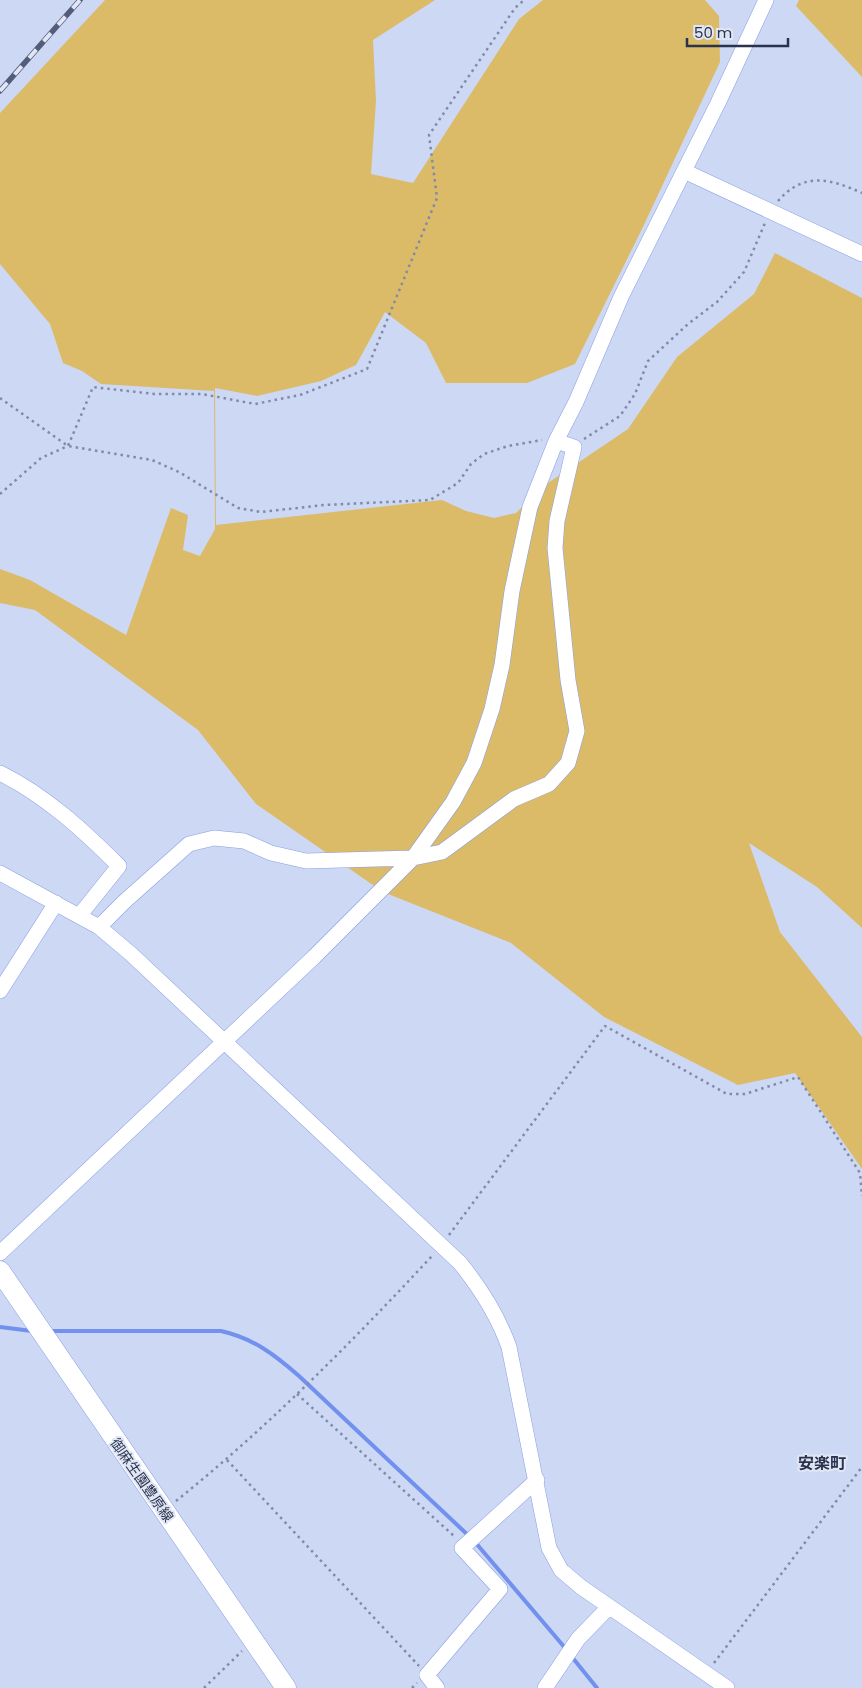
<svg xmlns="http://www.w3.org/2000/svg" width="862" height="1688" viewBox="0 0 862 1688" font-family="Poppins,'Noto Sans JP',sans-serif">
	<rect width="100%" height="100%" fill="#cdd8f5"/>
	<path fill="#dbbb68" d="M105,0h330l-62,40 3,61 -5,73 42,9 106,-164 24,-19h162l14,16 1,46 -78,167 -67,135 -48,19h-81l-20,-40 -41,-31 -29,53 -35,16 -64,15 -42,-8 1,137 226,-25 24,11 28,7 22,-5 26,-26 86,-58 49,-72 77,-63 21,-41 87,45v630l-45,-41 -68,-44 31,89 82,105v132l-67,-96 -57,12 -134,-68 -93,-74 -128,-51 -127,-88 -58,-74 -163,-120 -35,-7v-34l30,11 96,55 45,-127 17,7 -5,35 17,6 15,-27 -1,-138 -113,-7 -19,-13 -19,-8 -13,-39 -50,-60v-151z
		M799,0h63v77l-66,-71z"/>
	<g fill="none" stroke-linecap="round" stroke-linejoin="round">
		<path stroke="#7290ed" stroke-width="4" d="M0,1327l32,4
			M49,1331h172c32,7 54,24 78,45l171,161
			M475,1542l91,107
			M572,1657l25,31"/>
		<defs>
			<path id="minor" d="M684,171l178,83
				M0,773c46,23 83,57 119,93l-40,50
				M0,873l99,54 32,27 329,309c21,26 38,53 49,84l40,201 12,22 20,17 146,101
				M99,927l26,-26 64,-57 25,-6 30,3 27,12 35,8 107,-3 29,-6 72,-53 35,-15 19,-21 9,-32 -9,-51 -13,-132 2,-27 17,-74 -18,-6
				M0,991l56,-88
				M0,1253l314,-296 99,-99 40,-56 21,-39 18,-54 10,-44 10,-74 18,-84 26,-66 20,-39 45,-105 97,-194 48,-103
				M437,1688l-10,-13 73,-86 -38,-41 75,-68
				M545,1688l33,-49 31,-32"/>
			<path id="major" d="M0,1271l286,417"/>
		</defs>
		<use href="#minor" stroke="#889fe3" stroke-width="16"/>
		<use href="#major" stroke="#889fe3" stroke-width="21"/>
		<path stroke="#818ba7" stroke-width="2.5" stroke-dasharray="2.5 4" stroke-linecap="butt" d="M778,201c26,-30 53,-22 84,-8
			M0,398l68,48 84,14 27,12 59,36 23,4 63,-7 106,-5 28,-17 13,-19 13,-10 24,-8 34,-6
			M584,439l36,-23 15,-22 13,-33 40,-37 29,-22 27,-30 21,-49
			M0,494l41,-36 27,-12 25,-59 61,7h48l53,10 45,-9 67,-26 70,-171 -8,-63 86,-127 9,-8
			M449,1235l156,-209 122,68h18l53,-17 62,96 2,23
			M297,1394l157,142
			M227,1460l192,206
			M176,1501c92,-74 175,-158 256,-245
			M714,1663l148,-196
			M204,1688l38,-37
			M412,1688l5,-5"/>
		<use href="#minor" stroke="#fff" stroke-width="15"/>
		<use href="#major" stroke="#fff" stroke-width="20"/>
		<defs>
			<path id="rail" d="M0,91l80,-91"/>
		</defs>
		<use href="#rail" stroke="#535d79" stroke-width="5.5"/>
		<use href="#rail" stroke="#e0e6f4" stroke-width="4" stroke-dasharray="11" stroke-linecap="butt"/>
	</g>
	<g text-anchor="middle" dominant-baseline="central" stroke-width="4" stroke-linejoin="round" paint-order="stroke">
		<g font-size="14" fill="#29334e" stroke="#e0e6f4">
			<text transform="translate(142 1480) rotate(55)">御麻生園豊原線</text>
		</g>
		<g font-size="16" font-weight="bold" fill="#29334e" stroke="#e0e6f4">
			<text x="822" y="1463">安楽町</text>
		</g>
	</g>
	<path d="M687 38v8h101v-8" fill="none" stroke="#29334e" stroke-width="2.5"/>
	<text x="694" y="38" font-size="15" fill="#29334e" stroke="#e0e6f4" stroke-width="4" paint-order="stroke">50 m</text>
</svg>
